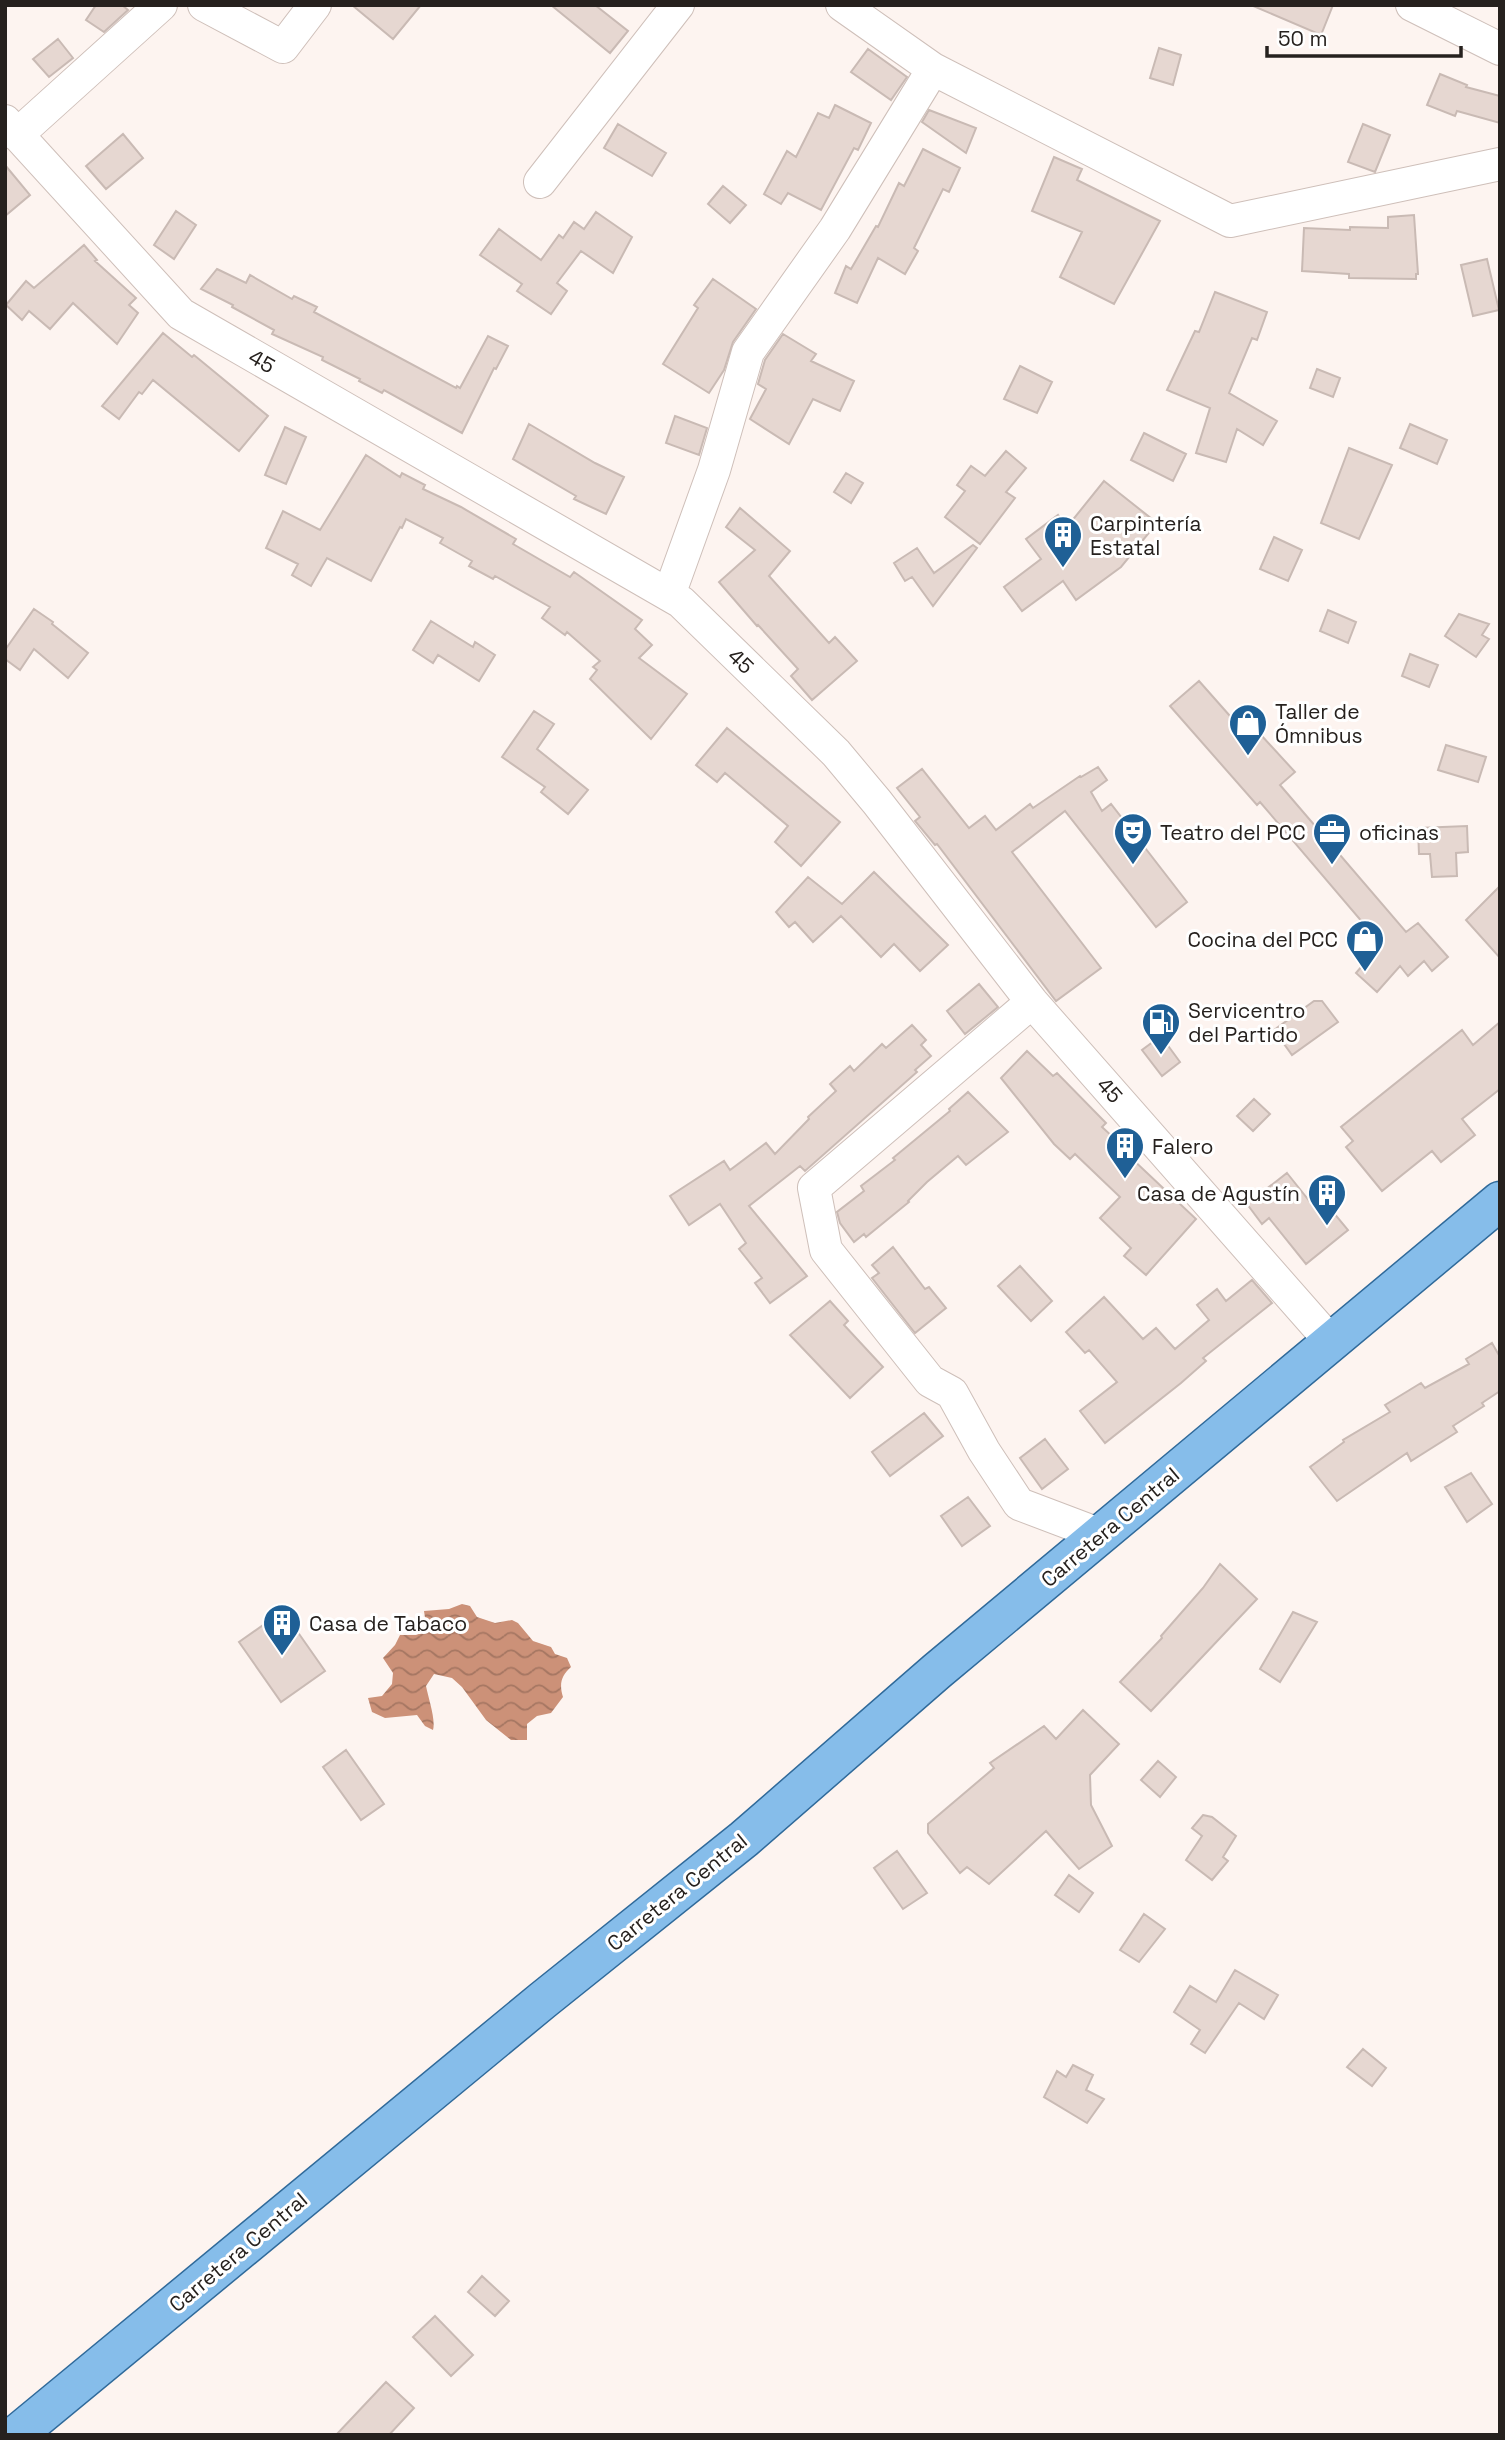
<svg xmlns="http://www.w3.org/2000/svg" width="1505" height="2440" viewBox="0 0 1505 2440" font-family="'Space Grotesk',sans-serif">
	<defs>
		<pattern id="water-waves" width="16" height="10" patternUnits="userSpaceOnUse" patternTransform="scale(1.75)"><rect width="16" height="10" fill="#cc9178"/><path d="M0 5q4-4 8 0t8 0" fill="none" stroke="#a57662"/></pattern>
	</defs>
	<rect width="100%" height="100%" fill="#fdf4f0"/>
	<path fill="url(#water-waves)" d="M462,1604l8,2 7,11 18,6 17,-3 6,3 15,18 18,6 4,7 12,4 4,9c-10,9 -12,17 -8,30l-12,16 -14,3 -10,8v16h-16l-25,-20 -24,-33 -10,-9 -18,-4 -8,12c2,11 10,34 7,44l-8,-4 -8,-11 -32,3 -13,-6 -4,-14 14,-2 10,-12 1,-11 -10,-15 12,-13 5,-10h16l11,-4 -3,-20 25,-2z"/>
	<path fill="#e6d7d1" stroke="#c9bab4" stroke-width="2" d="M96,5h26l6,5 -24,22 -18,-12z
		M352,5h69l-28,34z
		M551,5h44l33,26 -18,22z
		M1251,5h82l-12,30z
		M58,39l15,19 -24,19 -16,-18z
		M1159,48l22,7 -8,30 -23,-7z
		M868,49l39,28 -16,23 -40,-28z
		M1440,74l27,11 -1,2 34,9v27l-43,-12 -2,5 -28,-11z
		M835,105l36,18 -13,27 -4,-2 -33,62 -33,-17 -7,11 -17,-10 23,-43 9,6 22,-44 11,5z
		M929,110l47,18 -10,25 -44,-31z
		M618,124l48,29 -14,23 -48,-28z
		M1363,124l27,11 -15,37 -27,-10z
		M123,134l20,24 -37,31 -20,-23z
		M923,149l37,19 -11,24 -6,-3 -29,59 4,3 -13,23 -27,-16 -21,45 -22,-10 11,-27 5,3 25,-43 2,1 21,-44 5,3z
		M1054,157l28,12 -5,11 83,41 -46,83 -54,-27 22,-45 -50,-21z
		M5,165l25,30 -25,21z
		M723,186l23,19 -16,18 -22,-19z
		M176,211l20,14 -22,34 -20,-14z
		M596,212l36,25 -19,36 -32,-22 -24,32 10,8 -16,23 -34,-23 5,-7 -42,-29 19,-26 42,31 18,-25 4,3 11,-16 10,7z
		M1414,215l4,59h-2v5l-67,-1v-4l-47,-3 2,-43 46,2v-3l38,1v-11z
		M84,245l13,15 -2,1 41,37 -7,7 9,8 -21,31 -44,-41 -23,26 -21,-18 -7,9 -16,-15 20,-24 8,7z
		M1487,259l12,51 -26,6 -12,-51z
		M217,269l29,14 4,-8 42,24 2,-3 23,11 -3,5 142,76 1,-2 3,2 28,-52 20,10 -12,23 -2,-1 -32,65 -78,-43 -2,3 -23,-12 1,-2 -38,-19 1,-3 -51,-23 2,-4 -42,-23 1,-2 -32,-16z
		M713,279l43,30 -23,33 -9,28 -15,23 -46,-29 35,-56 -4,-3z
		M1215,292l52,20 -10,28 -5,-2 -23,55 48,28 -14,24 -26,-16 -11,33 -30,-9 14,-45 -43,-18 28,-59 4,1z
		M163,333l29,24 2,-2 74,61 -29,35 -86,-71 -11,14 -3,-2 -20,27 -17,-13z
		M783,334l33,20 -5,7 43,20 -14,30 -27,-12 -24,45 -39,-25 16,-30 -8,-5 7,-24z
		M1020,366l32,16 -15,31 -33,-14z
		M1317,369l23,9 -7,19 -23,-9z
		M675,416l32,12 -8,27 -33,-12z
		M529,424l66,39 29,14 -18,37 -32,-15 2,-3 -63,-37z
		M1410,424l37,16 -10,24 -37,-16z
		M285,427l21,10 -20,47 -21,-9z
		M1144,433l42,21 -13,27 -42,-21z
		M1349,448l43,17 -33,74 -38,-16z
		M1006,451l20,17 -20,24 9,6 -35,46 -35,-27 20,-26 -8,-6 14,-19 14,10z
		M366,455l34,22 2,-4 23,12 -2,4 38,18 55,32 -3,5 57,33 4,-5 68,48 -7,9 17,16 -13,13 48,36 -36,45 -61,-60 7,-9 -4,-3 7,-6 -33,-29 -2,3 -23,-17 8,-11 -55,-31 -2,3 -24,-13 3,-5 -32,-18 3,-5 -37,-19 -4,9 -2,-1 -29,54 -44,-23 -16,28 -19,-11 6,-11 -32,-16 17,-37 37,19z
		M846,473l17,10 -12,20 -17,-11z
		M1104,481l53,42 -36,44 -45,33 -13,-19 -41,30 -18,-24 37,-28 -15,-20 32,-24 9,12z
		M740,508l50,43 -21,25 60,67 6,-6 22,24 -45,39 -21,-24 7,-7 -40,-44 -1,1 -38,-44 36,-32 -29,-23z
		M1274,537l28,13 -14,31 -28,-12z
		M973,545l4,3 -44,58 -21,-29 -7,4 -11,-18 23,-15 17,25z
		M34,609l19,13 -1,2 36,29 -20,25 -34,-29 -14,21 -15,-11v-9z
		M1328,610l28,12 -8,21 -28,-12z
		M1459,614l30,10 -7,11 7,4 -13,18 -31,-21z
		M431,621l42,26 2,-5 20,13 -16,26 -41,-26 -5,8 -20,-13z
		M1410,654l28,11 -9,22 -27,-11z
		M1199,681l54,61 8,-7 34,37 -15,13 126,147 12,-9 30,34 -16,14 -8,-10 -16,15 -8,-10 -23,26 -21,-19 25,-29 -121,-142 -3,3 -87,-99z
		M534,711l20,13 -17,25 51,41 -20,24 -27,-22 4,-5 -43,-30z
		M727,728l113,94 -39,44 -26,-24 13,-16 -63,-53 -8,9 -21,-17z
		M1446,745l40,12 -8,25 -40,-12z
		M1098,767l9,13 -16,12 11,19 9,-7 76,98 -31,25 -91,-116 -53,41 89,116 -45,33 -119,-157 -2,1 -20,-24 5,-4 -23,-29 25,-19 47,59 16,-12 11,14 34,-26 3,4 47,-32 1,1z
		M1467,826l1,26 -12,1 1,23 -25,1 -2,-23h-11l-1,-26z
		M874,872l74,73 -28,26 -26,-27 -13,13 -40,-41 -28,26 -18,-20 -6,5 -13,-15 32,-35 34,27z
		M1500,886v72l-34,-38z
		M979,984l19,23 -33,27 -18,-23z
		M1314,1001h8l16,21 -46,33 -18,-25z
		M1500,1022v67l-38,30 13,16 -34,27 -9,-11 -50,40 -36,-44 7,-6 -12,-14 121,-97 11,15z
		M912,1025l14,15 -5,5 10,11 -16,14 2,2 -112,99 -5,-5 -51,40 58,70 -37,27 -15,-20 7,-5 -23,-29 7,-6 -26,-39 -31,21 -19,-29 54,-35 6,9 36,-27 9,11 34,-35 -1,-2 28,-26 -6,-7 20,-18 4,5 28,-27 4,4z
		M1161,1036l19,26 -18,14 -20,-26z
		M1027,1051l26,25 4,-3 49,50 -4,4 28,26 -2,2 68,64 -50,56 -22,-19 7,-8 -31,-30 20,-21 -45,-43 -5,5 -16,-15 -53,-66z
		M968,1092l40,40 -42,33 -8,-9 -31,26 -19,19 1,1 -43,35 -2,-3 -10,8 -14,-19 -3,-11 27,-21 -3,-5 34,-26 -2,-2 57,-47 -1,-2z
		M1254,1099l16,15 -17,17 -16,-15z
		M1287,1173l32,40 9,-7 20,24 -42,34 -37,-46 -7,6 -15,-20z
		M893,1247l32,42 4,-2 17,21 -31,25 -43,-55 7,-5 -7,-8z
		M1020,1266l32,35 -21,20 -33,-35z
		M1252,1280l20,23 -69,55 3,3 -25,22 -76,60 -25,-32 37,-29 -28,-32 -4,3 -19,-21 38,-35 39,42 13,-11 19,21 34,-29 -12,-15 20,-16 9,12z
		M830,1301l18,20 -4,4 39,42 -33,31 -60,-63z
		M1492,1343l8,14v34l-18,12 2,3 -31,20 4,6 -46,29 -4,-8 -70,48 -27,-34 34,-25 -1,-2 47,-28 -5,-7 36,-22 4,5 44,-24 -3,-5z
		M924,1413l19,23 -53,40 -18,-24z
		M1045,1439l23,30 -26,20 -22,-31z
		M1471,1473l21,31 -25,18 -22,-35z
		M968,1497l22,29 -28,20 -21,-30z
		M1220,1564l37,35 -106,112 -31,-29 42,-44 -1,-2 42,-48z
		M283,1611l42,60 -44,31 -42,-60z
		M1293,1612l24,10 -37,60 -20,-13z
		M1083,1710l36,34 -29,31 1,30 21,41 -33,23 -33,-38 -57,53 -22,-17 -7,6 -32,-40v-9l66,-56 -4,-5 54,-37 12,13z
		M346,1750l38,54 -23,16 -38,-53z
		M1158,1761l18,16 -16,20 -19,-17z
		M1203,1815l9,2 24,19 -13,21 5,4 -16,19 -26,-20 16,-24 -10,-8z
		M897,1851l30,42 -24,16 -29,-41z
		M1069,1875l24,18 -14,19 -24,-17z
		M1144,1914l21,15 -26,33 -19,-12z
		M1235,1970l43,25 -14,24 -25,-16 -34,50 -14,-9 9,-14 -26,-18 16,-26 26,16z
		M1363,2049l23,19 -14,18 -25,-19z
		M1073,2065l20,10 -7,15 18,9 -17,24 -43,-26 13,-26 9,6z
		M482,2276l27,25 -14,15 -27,-24z
		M435,2316l38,39 -22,21 -38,-39z
		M386,2382l28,26 -25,27h-53z"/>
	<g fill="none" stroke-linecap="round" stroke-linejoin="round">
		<defs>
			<path id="street" d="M204,5l79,42 32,-42
				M842,5l91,64 297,152 270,-57
				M1412,5l88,44
				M5,121l176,193 500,288 155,151 41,49 155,200 300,341
				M17,135l144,-130
				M540,182l138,-177
				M669,595l45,-125 34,-118 87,-123 98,-160
				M1032,1002l-218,186 12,62 104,131 22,12 32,58 35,53 82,31"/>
			<path id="primary" d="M16,2435l527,-435 201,-161 193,-168 563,-470"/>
		</defs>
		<use href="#street" stroke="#cebfb9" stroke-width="34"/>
		<use href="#primary" stroke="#306a9a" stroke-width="41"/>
		<use href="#street" stroke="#fff" stroke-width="32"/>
		<use href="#primary" stroke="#86bdea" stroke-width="38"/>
	</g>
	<defs>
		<symbol id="building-pin" viewBox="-11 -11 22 30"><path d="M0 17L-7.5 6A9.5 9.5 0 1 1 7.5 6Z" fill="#1f6096" stroke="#fff"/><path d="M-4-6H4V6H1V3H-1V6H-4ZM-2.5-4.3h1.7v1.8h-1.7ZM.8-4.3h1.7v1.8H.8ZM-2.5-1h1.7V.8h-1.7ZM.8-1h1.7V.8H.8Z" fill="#fff"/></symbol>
		<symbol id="shop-pin" viewBox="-11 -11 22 30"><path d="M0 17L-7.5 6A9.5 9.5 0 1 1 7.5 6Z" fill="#1f6096" stroke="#fff"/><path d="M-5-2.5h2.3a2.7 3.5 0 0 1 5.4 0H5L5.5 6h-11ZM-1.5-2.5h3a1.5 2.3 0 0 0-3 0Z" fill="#fff"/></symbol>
		<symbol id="theatre-pin" viewBox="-11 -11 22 30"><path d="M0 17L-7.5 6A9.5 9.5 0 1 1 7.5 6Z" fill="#1f6096" stroke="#fff"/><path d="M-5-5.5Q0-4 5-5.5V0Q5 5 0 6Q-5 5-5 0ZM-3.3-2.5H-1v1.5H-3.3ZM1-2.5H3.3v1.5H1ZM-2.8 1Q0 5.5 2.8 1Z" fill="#fff"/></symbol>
		<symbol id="office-pin" viewBox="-11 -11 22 30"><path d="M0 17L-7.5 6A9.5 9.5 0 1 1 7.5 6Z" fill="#1f6096" stroke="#fff"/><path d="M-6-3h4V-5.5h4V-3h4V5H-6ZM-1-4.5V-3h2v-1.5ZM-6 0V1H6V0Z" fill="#fff"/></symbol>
		<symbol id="fuel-pin" viewBox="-11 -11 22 30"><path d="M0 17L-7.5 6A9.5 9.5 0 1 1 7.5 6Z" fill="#1f6096" stroke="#fff"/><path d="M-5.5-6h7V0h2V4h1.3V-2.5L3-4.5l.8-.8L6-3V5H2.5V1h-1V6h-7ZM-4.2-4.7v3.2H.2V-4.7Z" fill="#fff"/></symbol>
	</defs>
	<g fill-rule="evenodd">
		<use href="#building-pin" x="1041" y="513" width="44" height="60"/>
		<use href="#shop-pin" x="1226" y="701" width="44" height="60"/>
		<use href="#theatre-pin" x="1111" y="810" width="44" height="60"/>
		<use href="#office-pin" x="1310" y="810" width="44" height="60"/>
		<use href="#shop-pin" x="1343" y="917" width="44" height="60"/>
		<use href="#fuel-pin" x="1139" y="1000" width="44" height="60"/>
		<use href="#building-pin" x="1103" y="1124" width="44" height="60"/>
		<use href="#building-pin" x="1305" y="1171" width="44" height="60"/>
		<use href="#building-pin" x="260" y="1601" width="44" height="60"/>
	</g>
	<g text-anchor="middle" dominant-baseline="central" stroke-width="6" stroke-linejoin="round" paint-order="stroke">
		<g font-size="21" fill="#26211e" stroke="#fff">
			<text transform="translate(262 361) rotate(30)">45</text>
			<text transform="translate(741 661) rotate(44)">45</text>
			<text transform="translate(1110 1090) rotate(48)">45</text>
			<text transform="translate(1110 1527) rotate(-40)">Carretera Central</text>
			<text transform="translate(677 1892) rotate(-39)">Carretera Central</text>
			<text transform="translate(238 2252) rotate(-40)">Carretera Central</text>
		</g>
		<g font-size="21" fill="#26211e" stroke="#fff" text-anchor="start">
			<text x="1090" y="523">Carpintería<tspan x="1090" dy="24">Estatal</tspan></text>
			<text x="1275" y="711">Taller de<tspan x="1275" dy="24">Ómnibus</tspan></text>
			<text x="1160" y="832">Teatro del PCC</text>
			<text x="1359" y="832">oficinas</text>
			<text x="1338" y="939" text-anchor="end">Cocina del PCC</text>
			<text x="1188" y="1010">Servicentro<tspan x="1188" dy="24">del Partido</tspan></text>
			<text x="1152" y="1146">Falero</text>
			<text x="1300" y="1193" text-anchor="end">Casa de Agustín</text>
			<text x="309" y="1623">Casa de Tabaco</text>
		</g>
	</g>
	<rect width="1505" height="2440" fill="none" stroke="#26211e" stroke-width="14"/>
	<path d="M1267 46v10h194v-10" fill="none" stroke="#26211e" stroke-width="3.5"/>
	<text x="1278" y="46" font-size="21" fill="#26211e" stroke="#ffffff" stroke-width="5" paint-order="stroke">50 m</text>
</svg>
